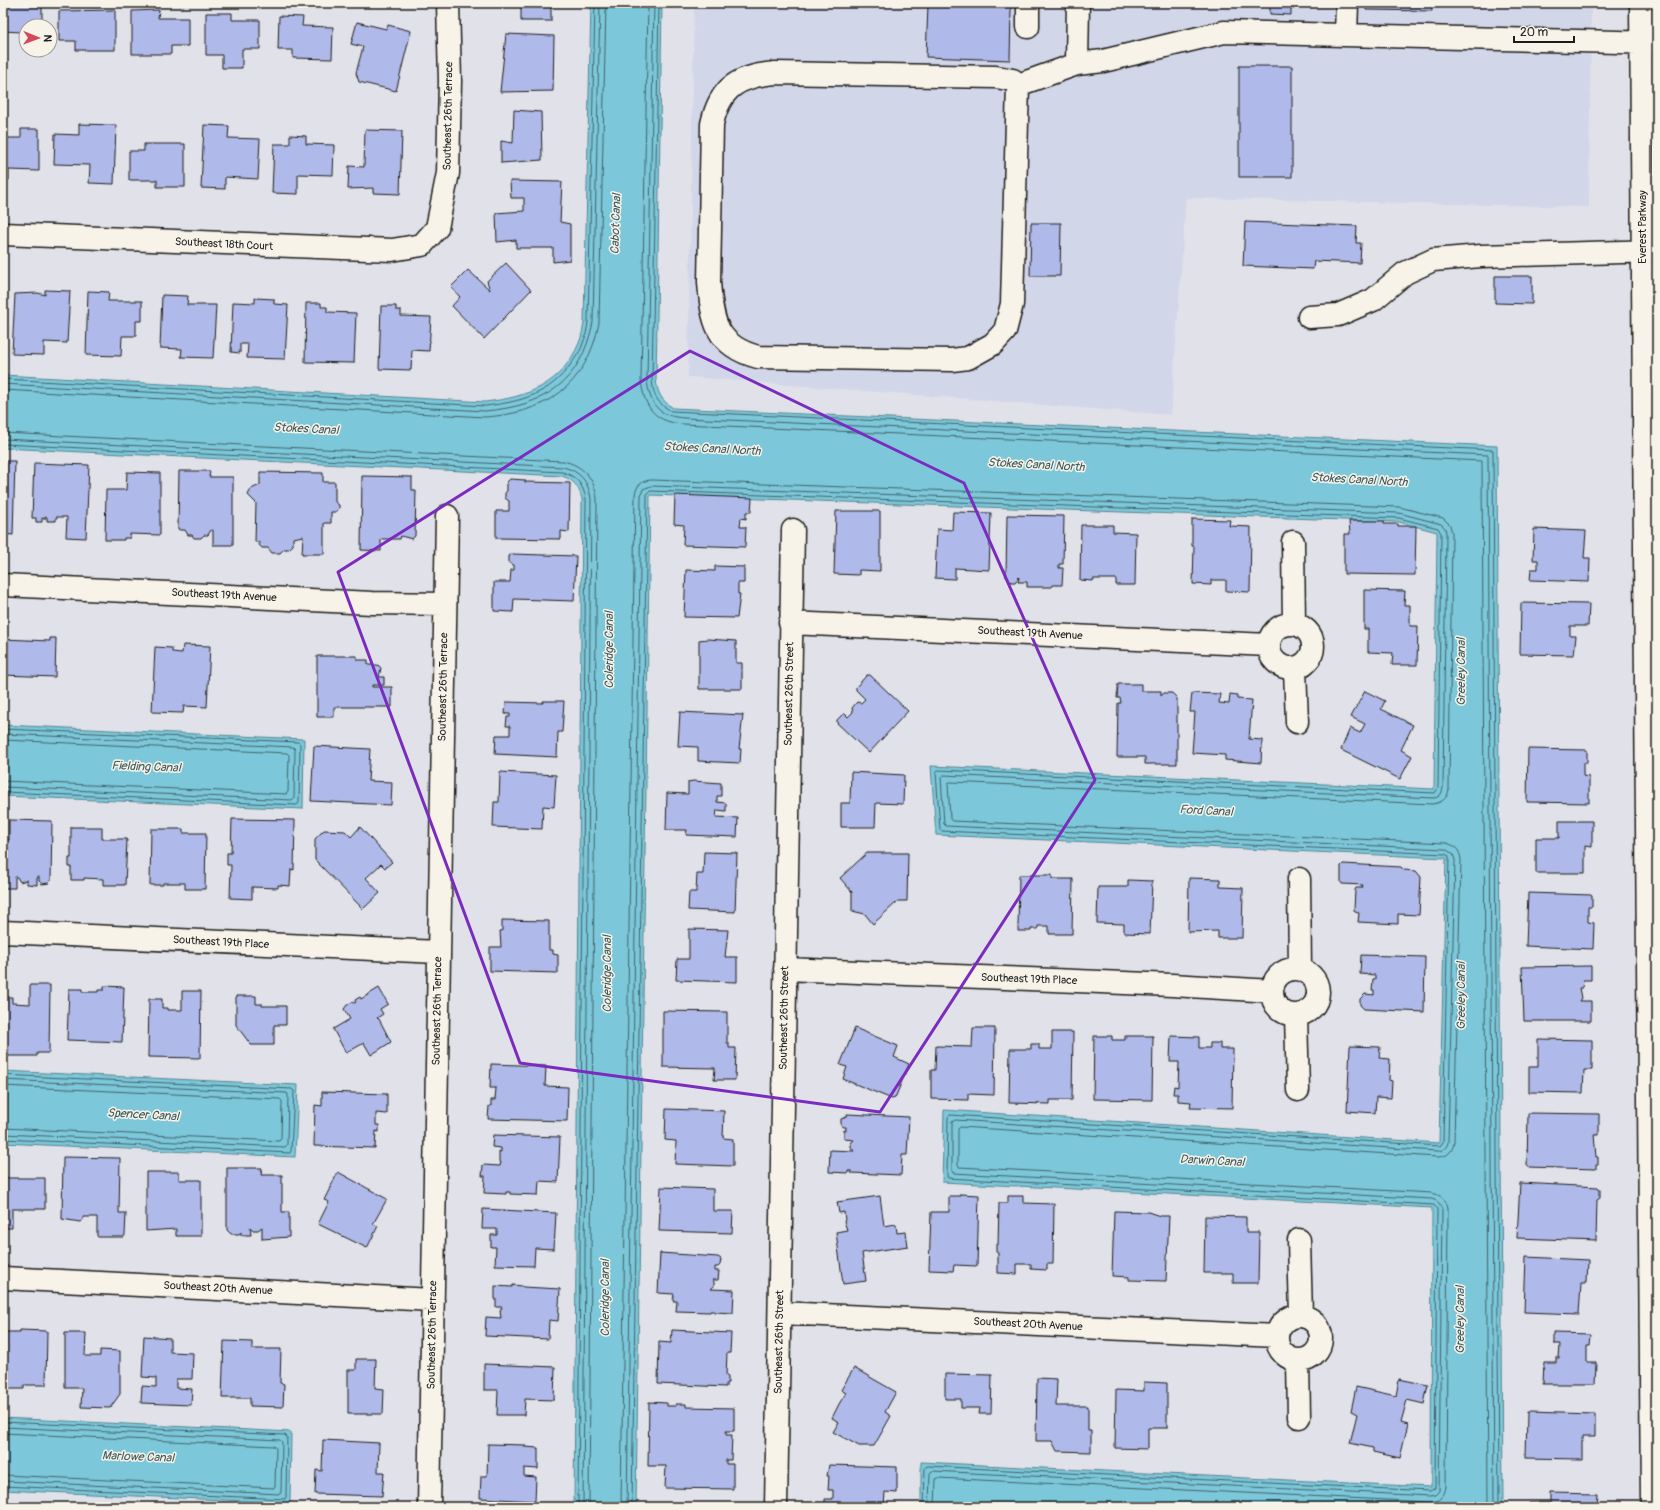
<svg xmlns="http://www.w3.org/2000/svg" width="1660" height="1510" viewBox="0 0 1660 1510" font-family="Pangolin,sans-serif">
	<rect width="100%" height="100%" fill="#e1e2e9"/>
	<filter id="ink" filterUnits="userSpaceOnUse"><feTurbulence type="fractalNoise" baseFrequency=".025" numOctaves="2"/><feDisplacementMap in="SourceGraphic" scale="8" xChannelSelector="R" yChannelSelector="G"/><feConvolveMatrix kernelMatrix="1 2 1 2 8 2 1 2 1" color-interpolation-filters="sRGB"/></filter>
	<g filter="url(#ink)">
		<path fill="#d2d6e9" d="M694,3h897l-2,204 -403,-9 -15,217 -483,-38z"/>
		<path fill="#7bc8da" stroke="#55838e" d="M591,3h71l-6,377c2,14 5,20 17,28l824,38 6,1061h-582v-45l510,25 1,-279 -490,-26 2,-72 495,33 7,-285 -510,-23 -5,-69 503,23 3,-257 -38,-10 -749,-27 -14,1012h-62l8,-1008c-3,-12 -8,-19 -20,-23l-559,-28v-73l482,27c43,-5 76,-17 94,-59 3,-7 4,-15 5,-21z
			M3,725l301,14 -1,70 -300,-13z
			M3,1071l295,14 -3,72 -292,-14z
			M3,1418l288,14 -1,71 -287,-13z"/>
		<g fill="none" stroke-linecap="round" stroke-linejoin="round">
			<path stroke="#426168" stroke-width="1" d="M648,3l-7,377c3,28 14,42 42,44l799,37 6,1046
				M654,3l-7,377c3,25 11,36 37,38l804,37 6,1052
				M659,3l-7,377c2,17 4,22 19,31l822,39 6,1057
				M3,379l482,27c35,-4 64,-11 86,-42 4,-6 10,-13 12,-21 3,-6 4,-14 5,-21l7,-319
				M3,384l482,27c59,-5 96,-28 108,-89l7,-319
				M3,390l482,27c61,-4 102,-31 114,-94l7,-320
				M3,433l560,28c20,4 32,18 34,38l-8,1008
				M3,439l560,28c17,4 26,15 28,32l-8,1008
				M3,444l559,28c15,4 21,13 24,27l-8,1008
				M3,729l295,13 2,2 -1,59 -2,2 -294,-13
				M3,734l290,13 2,2 -1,49 -2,2 -289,-13
				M3,740l284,13 2,2 -1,37 -2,2 -283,-13
				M3,1075l289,14 2,2 -3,60 -1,2 -287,-14
				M3,1080l284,13 1,2 -1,50 -2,2 -282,-13
				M3,1086l277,13 2,2 -1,38 -2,2 -276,-13
				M3,1422l282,13 2,2 -1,60 -1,2 -282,-13
				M3,1427l277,13 2,2 -1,50 -1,2 -277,-13
				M3,1433l271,13 2,2 -1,38 -1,2 -271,-13
				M621,1507l14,-1012c1,-9 7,-15 17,-15l747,27 44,11 7,7 2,8 -3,256c-1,9 -7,14 -17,15l-482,-22 -2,1 2,36 2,2 494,22c9,2 14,7 15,17l-7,282c-1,10 -7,15 -17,15l-477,-30 -2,2v36l1,2 473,26c9,2 15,7 16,16l-2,277c-1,10 -7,16 -17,16l-491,-24 -2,1 -1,28
				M627,1507l14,-1012 2,-6 8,-3 748,27 42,11 4,4 1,5 -3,255c-1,6 -4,10 -10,10l-490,-23 -2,2 3,47 2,2 499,23 8,5 2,6 -7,282c-1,6 -5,9 -11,9l-482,-31 -3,2v49l1,2 479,26 5,2 5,8 -3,282 -4,4 -5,1 -498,-25 -2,2 -1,34
				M632,1507l15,-1014 4,-2 748,27 39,10 3,5 -3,255 -3,5 -497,-23 -2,2 4,57 1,2 504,23 4,2 -6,286 -3,4 -490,-31 -2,2 -1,59 1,2 486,27 3,4 -2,279 -5,3 -503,-25 -2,2 -1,39"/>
		</g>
		<path fill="#afbaea" stroke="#1c1c1c" d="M521,3h30v18h-30z
			M1270,3h21v12l-21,-1z
			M1366,3h66v8l-66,-1z
			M3,4h39v22h-16v15h-5v-9l-18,-1z
			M928,5l83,2 -1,53 -84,-3z
			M115,10v40h-39v-9h-17v-30z
			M159,10l-1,8h30v28h-17v8h-39v-43z
			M206,13h26v7h28v29h-18v19h-20v-13h-16z
			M279,16l24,1 -1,9 31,1 -1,32 -39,-1v-8h-15z
			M357,22l29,7 2,-4 23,6 -15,60 -37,-9 -3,-9 7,-26 -12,-3z
			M506,34l48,2 -1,55 -53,1z
			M1239,66h53v111h-53z
			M514,110l27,2 1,48 -41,3v-22l12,2z
			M79,124l37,1 -2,59 -25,-1 1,-18 -36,-1 1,-30 24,1z
			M204,125l25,1 -1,12 32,1 -2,40 -33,-2v12l-24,-1z
			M21,129h18v42l-30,-1v10h-6v-42h18z
			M365,130l37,1 -2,63 -27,-1v-5l-25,1 1,-23 15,1z
			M290,135l16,1v8l28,1 -1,30 -35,-1v20l-26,-1 2,-49h16z
			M144,144h41v43h-28v-7h-28v-29h15z
			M510,181l52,1 -2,40 10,2v36l-17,2v-14h-37v-8l-19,2 -1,-29 28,-2v-13h-13z
			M1245,222l112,4 -1,17h5l-1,20 -46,-2 -1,8 -70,-3z
			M1031,223h30l-1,53h-30z
			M506,263l25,27 -47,49 -32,-33 8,-9 -9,-10 17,-17 22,20 -3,-9z
			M1495,276h37v28l-37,-1z
			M45,290l25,1 -3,52 -23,-1v13l-32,-1 3,-60 23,-1 7,2z
			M88,291l21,1 -1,9h34v20h-6v15h-14l-1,20 -35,-1z
			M162,295l26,1 -1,9h29l-3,53 -32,-1 1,-8 -22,-1z
			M255,298l19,1v5l14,1 -3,54 -38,-1 1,-14h-8v9l-9,-1 2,-50 22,1z
			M306,303h15v4h6v5l29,1 -2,50 -49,-1z
			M381,306h15v4h5v6l30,1 -2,34 -17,-1 -1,20 -32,-1z
			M3,461h12l-2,74 -10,-1z
			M34,463l55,2 -3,73 -20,-1 1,-20h-11v4h-9v-4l-2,-1v3l-3,-1v4h-6v-4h-4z
			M179,471h31l-1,6h24v68h-20v-15h-2l-3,5h-4l-3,3h-7l-2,-3h-4l-3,-5h-5l-2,-1z
			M127,472l33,1v62l-30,-1v4h-6v2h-19l1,-50h20z
			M260,472l63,1v9h12v20l4,3v4l-3,3h-5v11h-7v31h-22l1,-18 -10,2v7l-4,4h-5l-4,4h-8l-4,-5h-6l-3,-3v-3h-4l1,-39 -8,-8 3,-6 9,-4z
			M362,476l50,1v13h4l-1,46 -3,3 -11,-3 -1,3h-19v12l-20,-1z
			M510,479l15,1v2l45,1 -1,49 -8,-1v8l-65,-1v-27h13v-10l-4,-3v-5l2,-2v-9z
			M675,495l77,3 -1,14h-5v7l-5,-1 -1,9h6l-1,20 -62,-2 1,-20 -10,-1z
			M836,511h44v60l-21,-1v5l-25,-1z
			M953,512l38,1 -2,57 -34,-2v11l-20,-1 2,-49 15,1z
			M1007,515l57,1 -1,48h-4v4h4l-1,17h-9l-1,2h-25v-5h-9l1,-5 -4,5h-4l-3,-3v-2h-2z
			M1192,519l38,1 -1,6 22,1 -1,65 -24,-1v-11h-15v5l-18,-1 1,-38h-2z
			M1349,521h35v3h14v2h18l-1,49 -71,-1v-40h6z
			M1081,525h32v7l23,1 -1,52h-19v-6h-23v2l-13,-1z
			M1534,529l52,2 -2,27h6l-1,24 -59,-2 1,-11h7v-9h-5z
			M512,554l64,2 -2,45 -60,-2 -1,13 -19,-1v-29h16l1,-12h3v-5l-5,-2v-7z
			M715,566l29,1v16h-6v11h2l-3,24 -53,-1 2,-47 29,1z
			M1364,590l41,1 -1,14h6v21h8l-1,39h-25l1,-12 -25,-1v-23h-4z
			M1521,603l68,1 -1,22h-18v10h6l-2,19 -54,-1z
			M50,638h6l-1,39 -52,-2v-36l47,2z
			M708,639l28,2v22h6v26h-43v-49z
			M183,645l27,1 -3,61 -23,-1 -1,7 -31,-1 3,-65 17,1v4l10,1z
			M317,656h40v4h11v5h10l3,3 -2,9h5v8h-12v2h20v20h-58v10h-17z
			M867,675h3l38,36 -39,42 -32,-30v-3l6,-6h2l3,3 5,-5 -1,-4 5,-6 4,1 4,-4 -9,-9v-3z
			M1118,684h23v7h20v5l3,-3h8l5,5v66h-32v-7h-28l1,-54h3l-1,-5h-3z
			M1365,691l20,10 -4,8 32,16 -12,25 11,6 -12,23 -59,-29 9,-22 10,5 5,-9 -14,-7z
			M1192,693l28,1 -1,9 10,1 1,-10 7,1v4l15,1 -3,39 13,1 -1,23 -36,-3v-5l-33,-2 3,-41h-5z
			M543,701h21l-2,31h-4l-1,25 -62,-3 1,-19h14v-9h-4l1,-9h3v-3h-5l1,-12 37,1z
			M680,712l63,3 -4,34h2l-1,14 -42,-2v-14l-20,-1z
			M314,746l56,3 -2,32 24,1 -1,23 -80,-4z
			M1528,749l59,1v13h-4v13l6,1v26l-62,-1z
			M500,772l56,3 -2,32 -11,-1 -1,23 -49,-2 1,-25h5z
			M851,772l53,3 -1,29 -27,-1 -1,24h-34v-24h9z
			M693,781l28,2v13h-4v6l9,1v8l-9,-1 -1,7 22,1 -1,19 -51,-2 1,-5h-21l1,-37 21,1v-12z
			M232,819l63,1 -1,50 -3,-1 -1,17 -12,-1v3l-26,-1v12l-22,-1 1,-33h-4v-12h4z
			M9,820l43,1 -1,60 -2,2 -7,1 -3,-3v-4h-2v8l-10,-1v-4l-7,2 -3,-5h-2v11h-12v-48h6z
			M1559,821h33v26l-7,-1v27h-49v-35h23z
			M71,827h31v12h25l-2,46h-22v-6l-19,-1v2h-13v-13h-2v-9h2z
			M360,827l32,35 -7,6 -4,-4 -15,14 14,15 -17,16 -48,-49v-21l9,-9 21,1 6,6z
			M151,829h32v4h23l-1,56h-20v-6h-22v2h-13z
			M704,852l33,1 -2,59 -47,-2 1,-18h7l1,-18h6z
			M867,853h41l-1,48h-9l-25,23 -8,-10 -13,-3v-19l-12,-14z
			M1343,864l58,3 3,3 12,1 5,6 -2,38 -21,-1v10l-40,-2 1,-9 -4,-1 -1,-2 1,-20 1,-2h6l1,-3 -21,-1 -1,-2v-16z
			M1019,875h33v4h21l-1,55h-23v-8h-11v3h-7v2h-13z
			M1189,878l31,1v8l23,1 -1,50h-24v-7l-30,1z
			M1128,880l24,1 -2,53 -26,-1v-9l-27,-1 1,-36h30z
			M1528,893l64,2v12h-4v15l6,1 -1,26 -67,-3z
			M502,920l47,1v29h4v4l5,1v18l-68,-2v-24h11l-1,-16h2z
			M689,929l39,1 -3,27h12v25l-61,-2 1,-21h12z
			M1361,955l64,2 -1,55 -60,-3 -4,-4v-6l5,-5 9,1v-5h-2l1,-11h2v-4l-15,-1z
			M1591,966v14h-8l-1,8h-3l2,10 -2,3h12v20h-67l-2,-54z
			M30,985h20l-1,68h-12v3h-34v-59h9v6l18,1z
			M104,986l20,1 -2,55 -55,-2 2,-51h13v3h16v-2h6z
			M379,988l9,16 -8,5 3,5 -6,4 2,1 12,23 -20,13 -7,-12 -18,10 -13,-24 17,-10 -6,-10 3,-4 5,-3 2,1 2,-1 -1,-2 5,-3 1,2z
			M182,991h19l-1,67 -52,-1 1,-58h13v9h6v2h14z
			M236,996h20v8h6v2h24v19h-12v20h-23l-15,-20z
			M663,1011l64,1v31h2v5h7l-1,32h-21l1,-12 -52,-1z
			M855,1028l43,18 -4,11 15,7 -14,34 -3,1 -49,-20 4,-12 -7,-2z
			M973,1028h22l-1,67 -26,-1v6l-37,-1v-29h4l1,-24 36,1z
			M1052,1032h21l-1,68h-22v4l-41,-1 1,-54h21v-5h8v5h13z
			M1094,1036h18v4h13v-4h28l-1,64 -59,-1z
			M1171,1036l28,1v11h11v-5h10v6h13l-1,59 -42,-1 1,-5 -13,-1v-7h-5l1,-8 4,1 1,-25h-9z
			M1538,1039l54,1v30h-8l-1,23 -54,-1v-25h9z
			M1350,1046l30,1 -1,11 11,1 -1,21 3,1 -1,17 -15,-1 -1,16 -28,-2z
			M491,1064l55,2 -1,20 23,1 -1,34 -79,-2 1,-13h2v-6h4l1,-12h-6z
			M322,1092l65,2v20l-11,-1v12h3v7l-3,-1 -1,17 -61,-2 1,-41 7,1z
			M666,1109l58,2 -1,27 10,1v27l-58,-2 1,-23 -11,-1z
			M1528,1113l71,1v21h-5l2,22h2v8h-2v4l-69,-2z
			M847,1114l62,3 -2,38h-5l-1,20 -50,-2 1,-2h-4v2l-19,-1 1,-22 24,1 -3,-4v-4l3,-3 -10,-1v-9l2,1v-4h-2l-3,-2v-6l6,-2z
			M493,1135l67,2 -2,45 -19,-1 -1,14 -28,-1v-2h-4v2l-22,-1 1,-17h-3l1,-11 17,1 1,-4h-2v-11l2,1v-4l-9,-1z
			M63,1157l57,1 -1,55h7l-1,22 -1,2h-26l-1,-1v-19h-14v3l-3,2 -18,-3z
			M227,1168h35l-1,7h21v37h7v25l-27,2v-12l-4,3h-5l-3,-3 1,8h-10v-3l-2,2h-8l-4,-4z
			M146,1172h33v8h22v56h-25v-7l-30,2z
			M338,1172l49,27 -14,25 5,2 -11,22 -49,-24 11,-22 -5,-2z
			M3,1178h42v31h-33v19h-9z
			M1520,1183l78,4 2,3v8l-3,2 -1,41 -79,-3z
			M661,1187l52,2v22h20l-1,22 -73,-2z
			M960,1194l19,1 -2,71 -23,-1 -1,6 -24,-1 2,-58h18v-16h11z
			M880,1196l4,30 12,-2 1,9 9,-1 2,14 -46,7 4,28 -23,3 -7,-52 11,-2 -3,-9 1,-1 -1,-8 -5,1 -2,-11z
			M1008,1196h15v7l31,1 -1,60h-6v6l-16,-1v-5h-14v10l-19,-1v-20l-2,-1v-7h2l1,-42h9z
			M483,1209l73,4 -2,36 -19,-1 -1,18 -39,-1 1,-18h-5v-12h6v-6h-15z
			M1114,1211l34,1 12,4h9l-3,65 -37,-1v-3l-17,-1z
			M1205,1216l41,1v15h13l-1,51h-25v-10h-29z
			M660,1253l58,4 3,2 -1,6 -2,2h-3v4h4l-1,9h-6l2,2v4l-3,3 23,1 -1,23 -18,-1v-1h-5v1l-34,-1 1,-10h-4l1,-7 -16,-1z
			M1526,1257l62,3 -1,23h-6l-2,31 -55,-2z
			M513,1285l9,1 1,1 37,2 -2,32 -9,-1 -1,19 -63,-3 1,-19 15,1 -1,-7 2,-4h-6v-8h-1v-13l17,1z
			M3,1330l1,2h16v-2l27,1 -1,54h-22v4h-21z
			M672,1330l59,3 -1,20h-3l-1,23h2v7h-2v4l-68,-3 1,-42 12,1z
			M65,1333h21l-1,23h15v-6l20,1v43l-10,14 -29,-1 1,-19h-17z
			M1554,1333l37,1 -1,12h-3v16h9l-1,22h-52l1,-22h12v-4h3l1,-14h-6z
			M144,1336l26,2v14l23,1 -1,26h-16v9l16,1 -1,16 -50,-2 1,-17 14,1v-9l-14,-1z
			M224,1341l28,1v7h29l-1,34 4,1 -1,23 -33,-1v-8h-28z
			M356,1359h20l-1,29 9,1 -1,25h-35v-44h8z
			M484,1364l71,3 -1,33 -29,-1 -1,16h-27l1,-25h-14z
			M854,1368l42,24 -11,20 6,4 -17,30h-15l-26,-14 6,-10 -7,-4 7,-14 7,-11 -5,-3z
			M945,1374l47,1 -1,39h-12l1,-6h-19v-9h-16z
			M1037,1378l20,1 -1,27h32v25h3v21l-34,-1 -5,-10h-16z
			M1399,1379l29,6 -4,19 -17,-4 -6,22 7,2 -8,34 -27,-6v-4l-23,-5 7,-29 -6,-3 5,-24 40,9z
			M1144,1382l23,1v45h-19v21l-33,-1 1,-58 28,1z
			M649,1402l18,1v3h9v-2h10v3l48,1v23h-8v4h6l-1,25h-5v4h7v25l-68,-1 1,-22h-18z
			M1527,1412l68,2v23h-13v22l-56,-1z
			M323,1440l56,3 -1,29h6l-2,24 -67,-2 1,-24 6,1z
			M488,1444l37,1v2l13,1v21l-14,-1v8l12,1 -1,24 -55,-3 1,-22h6z
			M829,1465l68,2v26l-12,-1 -1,15h-59v-8h8v-9h-5l1,-14h-2z
			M1549,1493l48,1 -1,13h-66v-3h19z"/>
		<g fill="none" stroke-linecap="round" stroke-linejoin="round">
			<defs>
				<path id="minor" d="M1078,3l-1,61 26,-3 121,-29 433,11
					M1641,3l11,1504
					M1028,27v-24
					M1346,35l1,-32
					M1018,85l-5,-5 -17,-3 -221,-4c-36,3 -55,14 -63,51l-3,158c3,39 7,64 49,75l194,3 16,-2 25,-14 12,-13 7,-27 6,-219 59,-21
					M3,234l389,16 30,-5 15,-17 11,-55 2,-92 -2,-78
					M1309,317l29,-2 35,-15 32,-27 28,-13 48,-4 175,-5
					M1293,542l1,82
					M3,585l369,18 72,1
					M790,623l479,22
					M1269 646a22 22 0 1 1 44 0a22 22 0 1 1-44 0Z
					M1295,669l2,53
					M1299,879l1,90
					M3,932l435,20
					M785,969l387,16 100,6
					M1272 992a23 23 0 1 1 46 0a23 23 0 1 1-46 0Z
					M1296,1015l2,75
					M1299,1240l2,76
					M3,1278l430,22
					M780,1313l497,23
					M1277 1338a22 22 0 1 1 44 0a22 22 0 1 1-44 0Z
					M1298,1360l1,57
					M429,1507l18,-991
					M776,1507l17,-977"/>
			</defs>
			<use href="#minor" stroke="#1c1c1c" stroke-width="25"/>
			<use href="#minor" stroke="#f7f3e8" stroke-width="22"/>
		</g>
	</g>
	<path fill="none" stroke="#7b2cbf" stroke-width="3" stroke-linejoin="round" d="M690,351l274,132 131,297 -215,332 -360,-49 -182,-491z"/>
	<g text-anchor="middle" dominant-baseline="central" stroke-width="3" stroke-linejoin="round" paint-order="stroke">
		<g font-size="11" fill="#1c1c1c" stroke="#f7f3e8">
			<text transform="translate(448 116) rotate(-89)">Southeast 26th Terrace</text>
			<text transform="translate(1642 227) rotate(-90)">Everest Parkway</text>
			<text transform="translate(224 244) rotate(3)">Southeast 18th Court</text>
			<text transform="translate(224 595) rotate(3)">Southeast 19th Avenue</text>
			<text transform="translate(1030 633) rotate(3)">Southeast 19th Avenue</text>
			<text transform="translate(443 687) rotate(-89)">Southeast 26th Terrace</text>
			<text transform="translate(789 694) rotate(-89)">Southeast 26th Street</text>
			<text transform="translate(221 942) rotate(3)">Southeast 19th Place</text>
			<text transform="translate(1029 979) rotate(2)">Southeast 19th Place</text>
			<text transform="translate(437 1011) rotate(-89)">Southeast 26th Terrace</text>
			<text transform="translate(784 1018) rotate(-89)">Southeast 26th Street</text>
			<text transform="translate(218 1288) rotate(3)">Southeast 20th Avenue</text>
			<text transform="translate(1028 1324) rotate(3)">Southeast 20th Avenue</text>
			<text transform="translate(432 1335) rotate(-89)">Southeast 26th Terrace</text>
			<text transform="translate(779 1342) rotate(-89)">Southeast 26th Street</text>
		</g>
		<g font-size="12" font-style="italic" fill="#3d585e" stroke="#f7f3e8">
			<text transform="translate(616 224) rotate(-88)">Cabot Canal</text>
			<text transform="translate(306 429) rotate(3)">Stokes Canal</text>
			<text transform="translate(712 449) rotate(3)">Stokes Canal North</text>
			<text transform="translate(1036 465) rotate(3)">Stokes Canal North</text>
			<text transform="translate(1359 480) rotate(3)">Stokes Canal North</text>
			<text transform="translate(609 650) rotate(-90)">Coleridge Canal</text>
			<text transform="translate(1461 672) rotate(-90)">Greeley Canal</text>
			<text transform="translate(146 767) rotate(2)">Fielding Canal</text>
			<text transform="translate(1206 811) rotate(3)">Ford Canal</text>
			<text transform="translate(607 974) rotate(-90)">Coleridge Canal</text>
			<text transform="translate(1461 996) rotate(-90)">Greeley Canal</text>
			<text transform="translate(143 1115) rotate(3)">Spencer Canal</text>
			<text transform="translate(1212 1161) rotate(3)">Darwin Canal</text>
			<text transform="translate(605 1298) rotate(-90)">Coleridge Canal</text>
			<text transform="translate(1460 1320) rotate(-90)">Greeley Canal</text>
			<text transform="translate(138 1457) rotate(2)">Marlowe Canal</text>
		</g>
	</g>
	<rect width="1660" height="1510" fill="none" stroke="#f7f3e8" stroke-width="16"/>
	<rect x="8" y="8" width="1644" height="1494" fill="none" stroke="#1c1c1c" stroke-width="1.5" filter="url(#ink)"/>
	<g transform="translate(38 38) rotate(91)"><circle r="19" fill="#f7f3e8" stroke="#9f9d96"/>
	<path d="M0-3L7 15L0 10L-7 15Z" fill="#d1495b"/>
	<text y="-6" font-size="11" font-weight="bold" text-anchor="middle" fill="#1c1c1c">N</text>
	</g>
	<path d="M1514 36v6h60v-6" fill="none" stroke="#1c1c1c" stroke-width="2"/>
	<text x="1520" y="36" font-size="12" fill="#1c1c1c" stroke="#f7f3e8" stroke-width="3" paint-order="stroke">20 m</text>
</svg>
